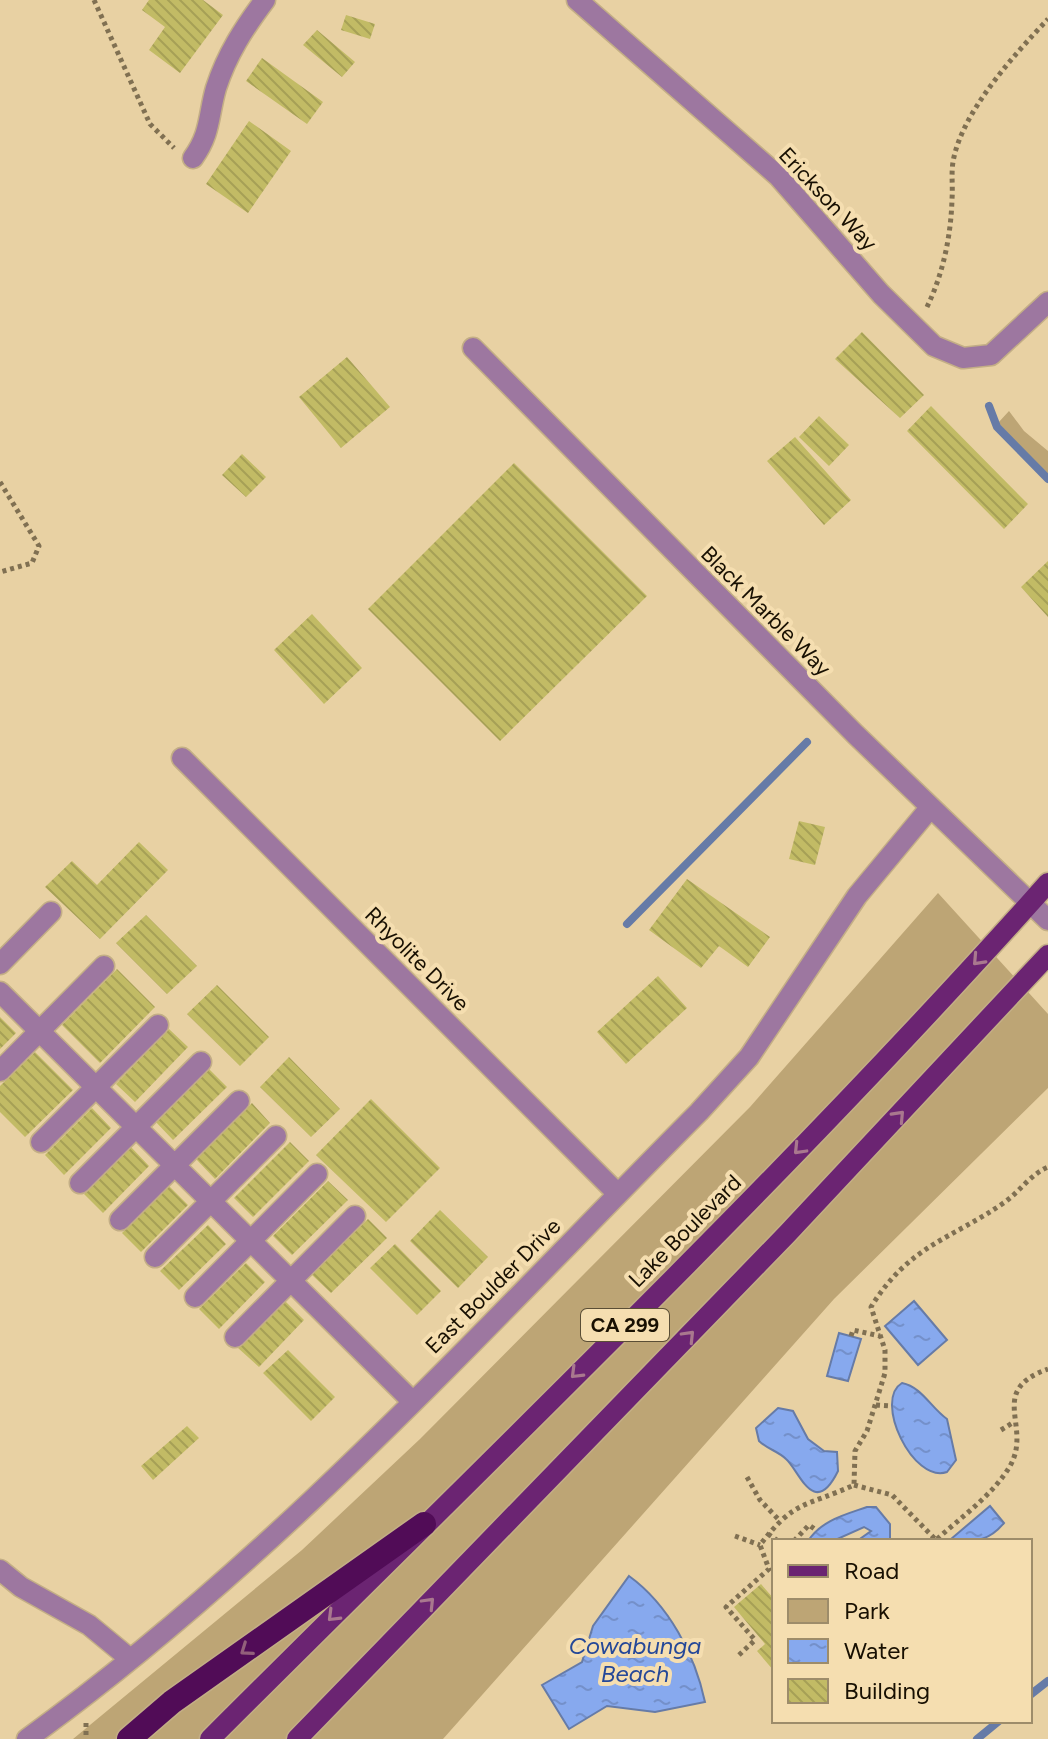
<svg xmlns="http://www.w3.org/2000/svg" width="1048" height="1739" viewBox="0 0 1048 1739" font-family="Figtree,sans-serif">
	<defs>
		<pattern id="water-ripples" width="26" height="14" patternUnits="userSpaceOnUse" patternTransform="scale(2)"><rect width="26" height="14" fill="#87a9ee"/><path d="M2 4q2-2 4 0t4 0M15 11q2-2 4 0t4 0" fill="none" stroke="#7490ca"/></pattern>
		<pattern id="building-back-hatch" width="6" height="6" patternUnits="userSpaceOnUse" patternTransform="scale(2)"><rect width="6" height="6" fill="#c2bb65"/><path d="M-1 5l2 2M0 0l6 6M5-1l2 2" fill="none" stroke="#a6a056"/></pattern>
	</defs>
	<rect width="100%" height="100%" fill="#e8d1a3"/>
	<path fill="#bda575" d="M1009,411l15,20 24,20v25l-50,-53z
		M938,893l110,121v74l-214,211 -391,440h-370l229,-189 118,-111 330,-332z"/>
	<path fill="url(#water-ripples)" stroke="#667ba7" stroke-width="2" d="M914,1301l33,39 -29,25 -33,-39z
		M839,1333l22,6 -13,42 -21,-5z
		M902,1383c20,4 29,25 45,36l9,41 -9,12c-34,12 -74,-72 -45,-89z
		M778,1408l15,3 15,28 16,12 13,1 1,19c-24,49 -39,-1 -52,-12 -8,-8 -19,-10 -27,-18l-3,-13z
		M990,1506l14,17c-16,19 -28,18 -51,18l-2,-2z
		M867,1507h9l14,17v17h-33l14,-10 -7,-4 -31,14h-25c14,-21 36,-26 59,-34z
		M629,1576c40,29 66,79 76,126l-50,10 -48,-6 -38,23 -27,-44 40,-23 11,-36z"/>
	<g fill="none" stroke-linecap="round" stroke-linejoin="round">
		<path stroke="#667ba7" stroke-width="8" d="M989,406l8,21 51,52
			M627,924l180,-182
			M1030,1695l18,-14
			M977,1739l22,-18"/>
	</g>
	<path fill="url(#building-back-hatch)" d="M149,0h54l20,15 -43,58 -31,-23 16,-23 -23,-17z
		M346,15l29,9 -5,15 -29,-9z
		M317,30l38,32 -13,15 -39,-32z
		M262,58l61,44 -16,22 -61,-43z
		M249,121l42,30 -43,62 -42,-29z
		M862,332l62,63 -24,23 -65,-59z
		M347,357l43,50 -49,41 -42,-51z
		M931,406l97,98 -24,25 -97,-98z
		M819,416l30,29 -20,21 -30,-29z
		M795,437l56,63 -27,25 -57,-64z
		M242,454l24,23 -20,20 -24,-22z
		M514,463l133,133 -147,145 -132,-132z
		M1048,561v56l-27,-30z
		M312,614l50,54 -38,36 -50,-54z
		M799,821l26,6 -10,38 -26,-6z
		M139,842l29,28 -68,69 -55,-52 27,-26 25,24z
		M687,879l83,58 -22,30 -29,-21 -18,22 -52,-38z
		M146,915l51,51 -30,28 -51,-51z
		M117,969l38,38 -55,56 -38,-38z
		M658,976l29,32 -61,56 -29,-32z
		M217,985l52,52 -29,29 -53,-52z
		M0,1017l16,16 -16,16z
		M169,1029l19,18 -53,55 -19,-18z
		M35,1052l38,38 -48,47 -25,-25v-26z
		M289,1057l51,52 -29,28 -51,-50z
		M209,1069l18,18 -54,53 -19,-20z
		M371,1099l69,69 -54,54 -70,-67z
		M252,1103l18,20 -55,56 -19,-20z
		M92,1108l19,20 -47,47 -19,-20z
		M290,1142l19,19 -56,56 -19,-19z
		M131,1147l18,19 -46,47 -19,-19z
		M328,1181l20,19 -56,55 -19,-19z
		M169,1186l19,19 -47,47 -19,-19z
		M440,1210l48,47 -30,31 -48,-47z
		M368,1219l19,19 -56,55 -20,-19z
		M208,1225l18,19 -47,46 -19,-19z
		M395,1244l46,47 -24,24 -47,-47z
		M246,1263l19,19 -46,47 -20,-20z
		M285,1301l19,19 -45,47 -21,-19z
		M288,1350l47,47 -24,24 -48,-48z
		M187,1426l12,12 -46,42 -12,-14z
		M761,1584l13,15v72l-17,-20 8,-7 -31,-37z"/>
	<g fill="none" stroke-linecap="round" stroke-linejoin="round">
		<defs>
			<path id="minor" d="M577,0l201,176 103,118 53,52 29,12 28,-3 57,-53
				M193,158c18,-25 15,-42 23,-70 11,-34 28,-60 49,-88
				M473,348l382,386 193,186
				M182,758l436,436
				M0,964l51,-52
				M0,992l412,409
				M0,1071l104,-105
				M41,1142l117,-117
				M80,1183l121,-121
				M120,1220l119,-119
				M155,1257l121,-121
				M195,1297l122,-123
				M235,1337l120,-121
				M0,1570l21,17 68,38 40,33
				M27,1739c247,-178 458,-412 672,-627l50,-55 108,-161 73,-88"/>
			<path id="major" d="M210,1739c282,-282 572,-558 838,-856
				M297,1739l490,-505 261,-279"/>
			<path id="highway" d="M129,1739l43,-37 252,-178"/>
		</defs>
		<use href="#minor" stroke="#c3ae86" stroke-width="23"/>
		<use href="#major" stroke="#c3ae86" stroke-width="23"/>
		<use href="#highway" stroke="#c3ae86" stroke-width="27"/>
		<path stroke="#807052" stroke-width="5" stroke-dasharray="4 4" stroke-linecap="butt" d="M94,0l56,124 24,24
			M927,307c16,-33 24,-71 25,-108 1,-12 -1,-25 1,-37 8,-49 61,-107 95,-143
			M0,482l39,64 -7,17 -32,9
			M851,1336l2,-6 27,6
			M876,1405l15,1
			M1001,1430l13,-8
			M747,1477l13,23 19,20
			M854,1485l38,10 44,45c24,-22 57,-45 74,-74 23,-40 -24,-75 38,-97
			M768,1534l10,7
			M735,1536l25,9
			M794,1541l15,-16 7,5
			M739,1655l16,-15 -29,-33 43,-38 -9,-24c35,-46 46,-38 94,-60l1,-34 12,-20 18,-58v-23l-14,-43c38,-62 81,-68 134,-105 15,-11 26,-28 43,-35
			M86,1723v16"/>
		<use href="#minor" stroke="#9d77a0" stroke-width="20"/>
		<use href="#major" stroke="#6b2472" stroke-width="20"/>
		<use href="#highway" stroke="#510c57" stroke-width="24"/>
	</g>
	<defs><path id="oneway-chevron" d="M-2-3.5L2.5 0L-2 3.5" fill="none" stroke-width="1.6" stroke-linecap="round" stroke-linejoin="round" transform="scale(2)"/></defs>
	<g stroke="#a9788e">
		<use href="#oneway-chevron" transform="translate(978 960) rotate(133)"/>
		<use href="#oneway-chevron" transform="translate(899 1116) rotate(-47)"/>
		<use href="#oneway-chevron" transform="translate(799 1149) rotate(134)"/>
		<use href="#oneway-chevron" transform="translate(689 1336) rotate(-46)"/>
		<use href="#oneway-chevron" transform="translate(576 1373) rotate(135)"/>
		<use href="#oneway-chevron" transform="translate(429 1603) rotate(-46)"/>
		<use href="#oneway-chevron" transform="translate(333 1616) rotate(135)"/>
	</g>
	<use stroke="#93607b" href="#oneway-chevron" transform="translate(246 1650) rotate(145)"/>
	<g text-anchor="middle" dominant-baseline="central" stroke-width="8" stroke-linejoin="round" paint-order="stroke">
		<rect fill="#f5deb0" stroke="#5a4e36" stroke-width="2" x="581" y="1309" width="88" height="32" rx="6"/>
		<g font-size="20" font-weight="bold" fill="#181002">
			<text x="625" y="1325">CA 299</text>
		</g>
		<g font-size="22" fill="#181002" stroke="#f5deb0">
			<text transform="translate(828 199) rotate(47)">Erickson Way</text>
			<text transform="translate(766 611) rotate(45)">Black Marble Way</text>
			<text transform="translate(417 959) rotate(45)">Rhyolite Drive</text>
			<text transform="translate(685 1231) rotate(-45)">Lake Boulevard</text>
			<text transform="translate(493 1286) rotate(-45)">East Boulder Drive</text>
		</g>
		<g font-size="24" font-style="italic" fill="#254898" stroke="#f5deb0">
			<text x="635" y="1645">Cowabunga<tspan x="635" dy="28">Beach</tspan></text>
		</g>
	</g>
	<rect x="772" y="1539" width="260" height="184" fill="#f5deb0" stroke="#9d8c6a" stroke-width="2"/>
	<rect x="788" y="1565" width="40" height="12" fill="#6b2472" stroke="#9d8c6a" stroke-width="2"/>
	<text x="844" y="1579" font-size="24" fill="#181002">Road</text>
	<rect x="788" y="1599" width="40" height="24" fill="#bda575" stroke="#9d8c6a" stroke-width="2"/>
	<text x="844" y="1619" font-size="24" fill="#181002">Park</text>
	<rect x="788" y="1639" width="40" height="24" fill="url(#water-ripples)" stroke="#9d8c6a" stroke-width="2"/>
	<text x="844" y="1659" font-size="24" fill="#181002">Water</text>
	<rect x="788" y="1679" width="40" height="24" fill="url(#building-back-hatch)" stroke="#9d8c6a" stroke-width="2"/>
	<text x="844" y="1699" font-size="24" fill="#181002">Building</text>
</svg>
